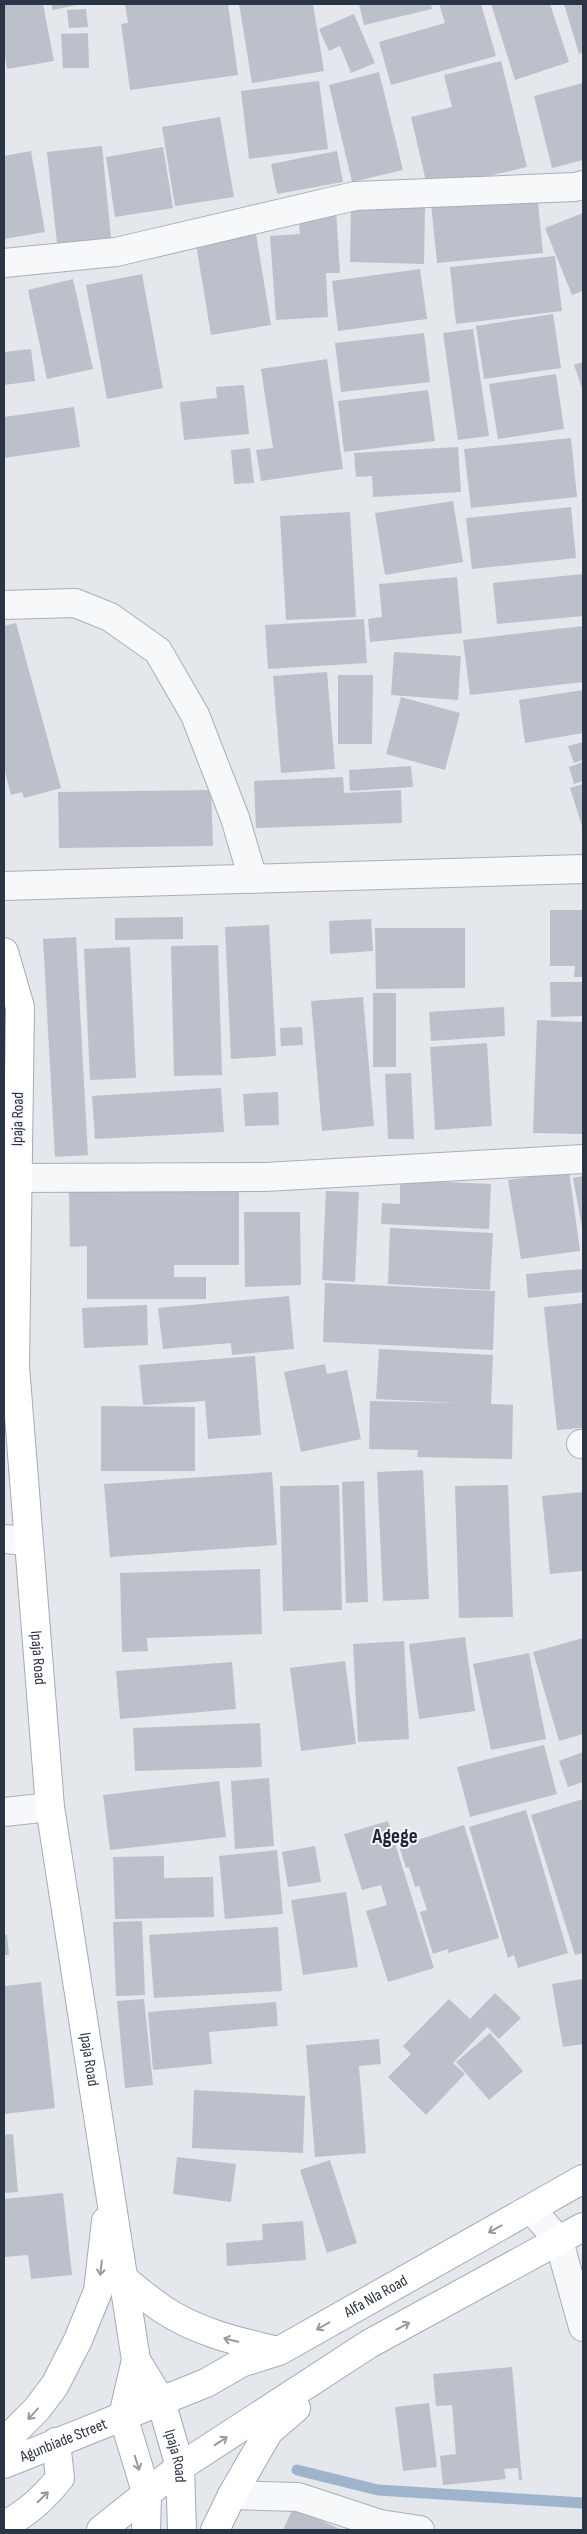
<svg xmlns="http://www.w3.org/2000/svg" width="587" height="2534" viewBox="0 0 587 2534" font-family="'Sofia Sans Condensed',sans-serif">
	<rect width="100%" height="100%" fill="#e4e7ec"/>
	<g fill="none" stroke-linecap="round" stroke-linejoin="round">
		<path stroke="#9fb4cc" stroke-width="11" d="M297,2470l81,20 205,13"/>
	</g>
	<path fill="#bbc0ca" d="M4,4h39l11,57 -47,8 -3,-21z
		M51,4h25v1l-23,5z
		M125,4h103l10,71 -108,15 -9,-66 7,-1z
		M239,4h74l11,67 -72,12z
		M359,4h72l1,5 -68,16z
		M439,4h42l15,52 -105,29 -12,-43 66,-19z
		M491,4h59l19,58 -54,18z
		M564,4h19v48l-4,2z
		M86,9l2,18 -19,1 -2,-18z
		M354,14l21,49 -24,10 -11,-27 -11,5 -10,-22z
		M88,33l1,35h-26l-2,-34z
		M501,61l26,106 -99,23 -17,-73 41,-10 -8,-32z
		M379,72l24,98 -51,12 -23,-97z
		M319,81l9,68 -79,10 -8,-68z
		M583,83v77l-31,8 -18,-72z
		M220,117l14,80 -59,9 -13,-79z
		M102,146l9,92 -54,5 -10,-91z
		M163,147l10,61 -58,9 -9,-60z
		M31,151l14,81 -41,7v-83z
		M337,151l6,31 -66,12 -6,-30z
		M537,193l6,60 -106,10 -6,-60z
		M351,204l74,2 -1,58 -74,-2z
		M336,210l4,63h-14l2,44 -52,3 -6,-84 30,-2 -2,-21z
		M583,213v78l-11,4 -27,-67z
		M256,234l15,91 -60,10 -15,-91z
		M555,256l7,55 -106,13 -6,-57z
		M420,269l7,50 -89,12 -6,-50z
		M142,274l21,114 -56,11 -21,-114z
		M73,279l20,90 -46,10 -19,-89z
		M553,314l8,54 -77,11 -8,-53z
		M473,329l16,107 -31,4 -15,-107z
		M424,333l6,49 -89,10 -6,-49z
		M31,349l4,32 -31,4v-33z
		M327,359l16,110 -82,12 -5,-31 17,-2 -12,-79z
		M583,362v29l-9,-26z
		M556,374l8,55 -66,10 -9,-55z
		M244,385l5,49 -65,6 -4,-38 37,-4 -1,-11z
		M428,390l7,51 -91,11 -6,-51z
		M74,407l6,40 -76,11v-41z
		M571,438l6,59 -106,11 -7,-59z
		M458,447l3,45 -88,5 -1,-21 -16,1 -2,-24z
		M250,448l4,35 -20,1 -3,-34z
		M453,501l10,61 -78,13 -10,-62z
		M571,507l5,51 -104,11 -6,-51z
		M350,512l6,105 -70,3 -6,-104z
		M583,574v42l-86,8 -4,-41z
		M457,577l5,56 -92,9 -2,-23 14,-2 -3,-33z
		M364,619l3,44 -99,6 -3,-44z
		M16,623l45,165 -37,10 -2,-6 -11,3 -7,-27v-142z
		M583,626v56l-113,13 -7,-55z
		M394,652l67,4 -3,44 -67,-5z
		M327,672l8,97 -54,4 -8,-97z
		M338,675h35l-1,69h-34z
		M583,690v43l-58,10 -6,-43z
		M401,697l59,16 -15,57 -59,-16z
		M583,742v18l-9,3 -6,-17z
		M583,762v19l-9,3 -5,-17z
		M411,766l2,21 -63,4 -1,-21z
		M343,777l1,16 57,-3 1,33 -146,5 -2,-47z
		M583,784v45l-13,-41z
		M211,790l2,56 -154,2 -1,-56z
		M550,910h33v67h-9l1,-11h-25z
		M183,917v22l-68,1v-22z
		M371,919l2,32 -43,3 -1,-33z
		M269,925l7,131 -45,3 -6,-132z
		M375,928h90v60l-89,1z
		M76,937l12,218 -33,2 -12,-218z
		M218,945l4,130 -48,1 -3,-130z
		M130,947l6,131 -46,2 -6,-131z
		M550,982h33v34l-32,1z
		M373,993h23v74h-23z
		M363,997l11,129 -52,5 -11,-130z
		M504,1007l1,29 -74,5 -2,-29z
		M537,1020l46,2v112l-50,-1z
		M302,1027l1,18 -22,1 -1,-18z
		M487,1043l5,83 -57,4 -5,-83z
		M411,1073l3,66h-26l-3,-65z
		M221,1088l3,44 -129,7 -3,-43z
		M278,1092l1,33 -34,1 -2,-32z
		M569,1171l11,80 -59,8 -13,-79z
		M583,1176v51h-1l-9,-49z
		M400,1180l91,4 -2,45 -108,-5 1,-21 18,1z
		M69,1191l170,1v73h-65v12h32v22h-119v-53l-17,1z
		M326,1191l33,1 -4,90 -33,-2z
		M244,1212h56l1,73 -56,2z
		M390,1228l103,5 -3,57 -102,-6z
		M582,1269l1,23 -55,6 -2,-24z
		M325,1283l170,8 -2,59 -170,-8z
		M289,1296l5,53 -62,6 -1,-12 -68,6 -5,-41z
		M583,1303v125l-26,2 -13,-123z
		M147,1305l1,40 -64,3 -2,-40z
		M379,1349l114,6 -2,49 22,1 -1,54 -95,-2 1,-7 -49,-1 1,-48 88,2 -82,-4z
		M255,1356l6,79 -53,4 -3,-38 -62,4 -4,-40z
		M325,1364l2,10 20,-4 14,69 -60,13 -17,-80z
		M101,1406l94,1v64h-94z
		M423,1470l6,129 -46,2 -6,-129z
		M272,1472l5,73 -167,12 -6,-73z
		M364,1481l4,121 -22,1 -4,-121z
		M339,1485l3,125 -59,1 -3,-125z
		M508,1485l5,132 -54,1 -4,-132z
		M583,1492v79l-33,3 -8,-78z
		M260,1569l2,65 -115,4 1,13 -26,1 -2,-79z
		M465,1637l10,74 -56,8 -10,-75z
		M583,1638v96l-24,7 -26,-89z
		M404,1641l5,98 -51,3 -5,-98z
		M529,1653l17,86 -55,11 -18,-86z
		M345,1661l11,83 -55,7 -11,-83z
		M232,1662l4,47 -116,10 -4,-48z
		M260,1723l2,44 -127,4 -2,-43z
		M544,1745l13,49 -87,23 -13,-50z
		M583,1752v30l-15,5 -9,-26z
		M269,1778l5,68 -39,3 -4,-68z
		M219,1781l7,56 -116,13 -7,-55z
		M583,1799v154l-8,2 -44,-140z
		M526,1810l42,143 -50,15 -4,-13 -6,3 -39,-131z
		M388,1821l46,147 -46,14 -22,-71 21,-6 -6,-20 -19,5 -18,-56z
		M464,1825l35,113 -51,15v-4l-15,5 -13,-42 7,-2 -8,-24 -4,1 -6,-20 -3,1 -7,-22z
		M315,1846l6,36 -33,5 -6,-35z
		M277,1850l6,64 -58,5 -6,-63z
		M164,1856v22l49,-1 1,40 -99,2 -2,-62z
		M346,1892l12,75 -55,8 -12,-75z
		M142,1921l3,74 -29,1 -3,-74z
		M278,1927l4,64 -128,7 -5,-63z
		M4,1935h3l2,20h-5z
		M583,1979v65l-20,3 -11,-63z
		M41,1982l14,126 -51,6v-128z
		M495,1993l26,25 -22,21 -12,-12 -34,36 12,11 -39,41 -38,-38 23,-23 -8,-8 46,-47 21,20z
		M144,1999l9,86 -28,3 -8,-87z
		M276,2002l2,24 -69,6 3,32 -59,6 -5,-58z
		M490,2033l33,38 -34,29 -33,-38z
		M379,2039l2,25 -22,2 7,87 -51,4 -9,-112z
		M194,2090l111,6 -2,57 -111,-5z
		M13,2134l5,58 -14,1v-58z
		M177,2157l59,7 -5,38 -58,-8z
		M330,2160l27,83 -30,10 -27,-83z
		M63,2193l9,82 -41,4 -3,-24 -24,2v-58z
		M303,2221l3,39 -79,6 -1,-23 37,-3 -1,-16z
		M512,2367l10,113h-3l-1,-12 -14,1 2,10 -63,6 -3,-29 16,-2 -4,-49 -16,1 -3,-32z
		M429,2403l8,64 -34,4 -8,-64z
		M293,2508l49,22h-59z"/>
	<g fill="none" stroke-linecap="round" stroke-linejoin="round">
		<defs>
			<path id="minor" d="M4,263l112,-11 239,-56 220,-9 8,-2
				M4,605l71,-2 35,14 48,34 37,64 40,103 18,61
				M4,886l579,-17
				M17,1178l248,-1 318,-18
				M581,1444h2
				M4,1539l24,2
				M4,1812l46,-5
				M531,2209l28,32 24,86
				M232,2495l66,2 82,27 40,6"/>
			<g id="major">
				<path id="s1" d="M4,952l16,55 -5,359 35,441 86,553 -13,56 24,79 -1,35"/>
				<path d="M124,2279c12,10 24,20 37,29 35,24 75,33 116,43"/>
				<path id="s2" d="M136,2360l25,41 19,66 2,63"/>
				<path d="M4,2442l33,-33 18,-24 23,-45 20,-49 8,-70"/>
				<path id="s3" d="M4,2464l202,-81 35,-20 38,-12 304,-172"/>
				<path d="M4,2525c23,-11 40,-27 56,-47l-4,-36"/>
				<path d="M101,2530l79,-63 189,-123 214,-117"/>
				<path d="M215,2530l17,-35 37,-64 27,-23"/>
			</g>
		</defs>
		<use href="#minor" stroke="#a9aeb7" stroke-width="30"/>
		<use href="#major" stroke="#a3abb8" stroke-width="30"/>
		<use href="#minor" stroke="#f7f8fa" stroke-width="28"/>
		<use href="#major" stroke="#fff" stroke-width="28"/>
	</g>
	<defs><path id="oneway-shaft" d="M-6 0H5M1.5-3L5.5 0L1.5 3" fill="none" stroke-width="1.6" stroke-linecap="round" stroke-linejoin="round" transform="scale(1.25)"/></defs>
	<g stroke="#959aa2">
		<use href="#oneway-shaft" transform="translate(495 2229) rotate(151)"/>
		<use href="#oneway-shaft" transform="translate(101 2268) rotate(96)"/>
		<use href="#oneway-shaft" transform="translate(323 2326) rotate(150)"/>
		<use href="#oneway-shaft" transform="translate(403 2326) rotate(-28)"/>
		<use href="#oneway-shaft" transform="translate(231 2340) rotate(-167)"/>
		<use href="#oneway-shaft" transform="translate(33 2414) rotate(132)"/>
		<use href="#oneway-shaft" transform="translate(221 2441) rotate(-33)"/>
		<use href="#oneway-shaft" transform="translate(137 2463) rotate(73)"/>
		<use href="#oneway-shaft" transform="translate(43 2497) rotate(-45)"/>
	</g>
	<g text-anchor="middle" dominant-baseline="central" stroke-width="4" stroke-linejoin="round" paint-order="stroke">
		<g font-size="16" fill="#2b3445" stroke="#f4f6f9">
			<text transform="translate(18 1119) rotate(-89)">Ipaja Road</text>
			<text stroke="none"><textPath href="#s1" startOffset="709">Ipaja Road</textPath></text>
			<text stroke="none"><textPath href="#s1" startOffset="1114">Ipaja Road</textPath></text>
			<text stroke="none"><textPath href="#s3" startOffset="409">Alfa Nla Road</textPath></text>
			<text stroke="none"><textPath href="#s3" startOffset="64">Agunbiade Street</textPath></text>
			<text stroke="none"><textPath href="#s2" startOffset="105">Ipaja Road</textPath></text>
		</g>
		<g font-size="21" font-weight="bold" fill="#1d2536" stroke="#f4f6f9">
			<text x="395" y="1836">Agege</text>
		</g>
	</g>
	<rect width="587" height="2534" fill="none" stroke="#2b3445" stroke-width="10"/>
</svg>
